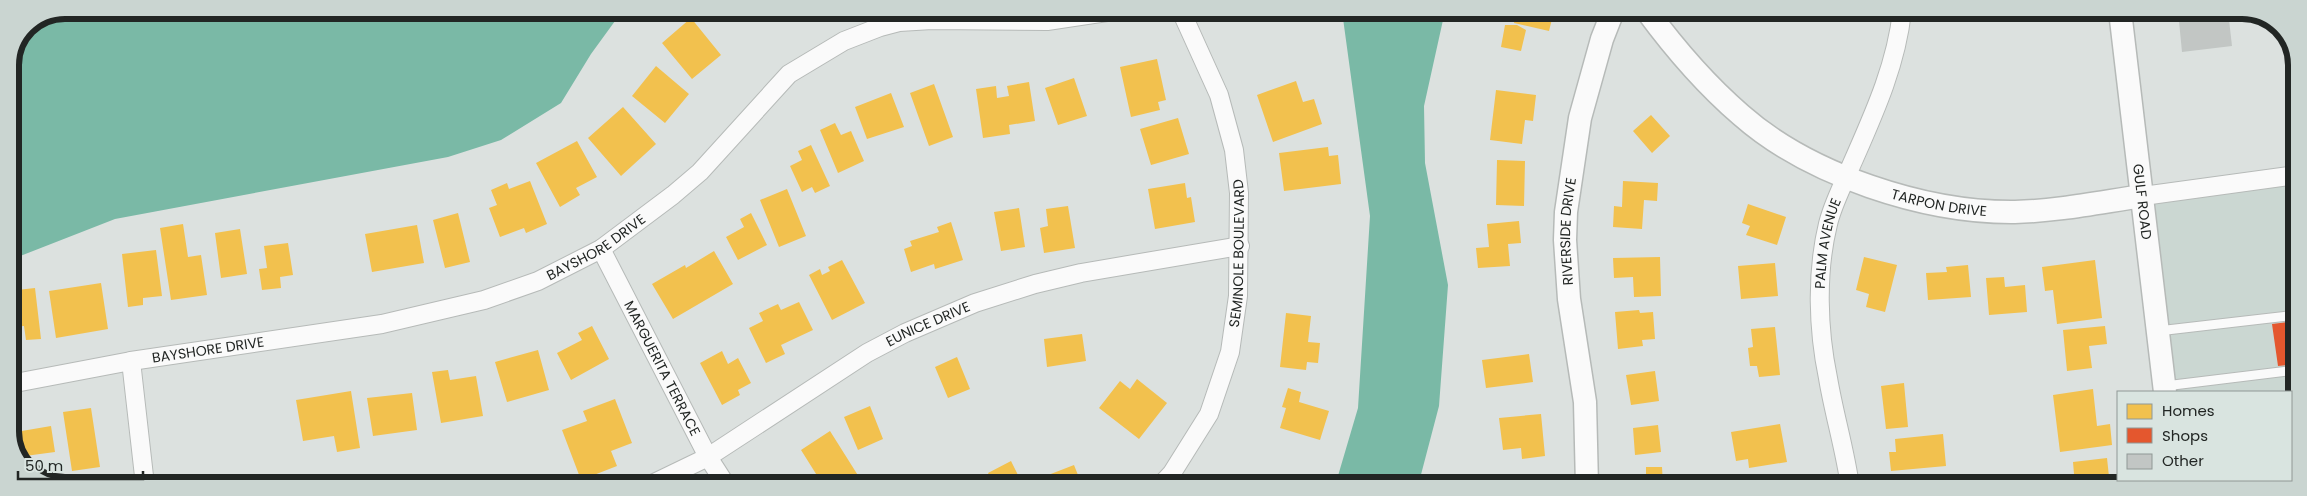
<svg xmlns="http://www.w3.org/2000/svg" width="2307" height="496" viewBox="0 0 2307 496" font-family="Poppins,sans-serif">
	<rect width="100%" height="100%" fill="#dce1df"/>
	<path fill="#cbd7d2" d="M2296,184v258l-5,9v-59h-116l-20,-188z
		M2185,480h74l-16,6h-56z"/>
	<path fill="#7ab9a6" d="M65,10h558l-32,44 -30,49 -60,37 -53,17 -333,62 -105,41v-196l16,-38z
		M1342,11h103l-21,95 1,57 23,122 -9,121 -21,80h-83l23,-78 12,-192z"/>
	<path fill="#f2c14e" d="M732,10h12l-1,4z
		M1516,11h38l-5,20 -35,-8z
		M691,18l30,37 -29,24 -30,-36z
		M1505,25h12l9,5 -5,21 -20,-4z
		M1157,59l9,41 -8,2 2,8 -29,7 -11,-50z
		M656,66l33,28 -24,29 -33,-27z
		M1074,78l13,38 -29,9 -13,-37z
		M1296,81l7,21 11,-3 8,25 -49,18 -16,-47z
		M1029,82l6,39 -26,4 1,9 -27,4 -7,-49 20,-3 1,12 12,-2 -2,-10z
		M934,84l19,53 -24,9 -19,-53z
		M1496,90l40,5 -3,26 -8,-1 -3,24 -32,-4z
		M891,93l13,34 -37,12 -12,-32z
		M623,107l33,37 -35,32 -33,-38z
		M1651,115l19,21 -18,17 -19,-22z
		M1178,118l11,36 -38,11 -11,-36z
		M835,123l6,12 10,-4 13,30 -26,12 -18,-43z
		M577,141l20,36 -21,11 4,7 -20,12 -24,-44z
		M811,145l19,41 -15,7 -3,-6 -10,5 -12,-26 12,-6 -4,-9z
		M1328,147l1,9 9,-1 3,29 -57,7 -5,-38z
		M1497,160l28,1 -1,45 -28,-1z
		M530,181l17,43 -21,9 -2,-5 -24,9 -11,-29 8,-3 -6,-15 16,-7 2,6z
		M1623,181l35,2 -1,18 -13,-1 -2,29 -29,-2 1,-21 8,1z
		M1185,183l2,15 4,-1 4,25 -40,7 -7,-40z
		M787,189l19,47 -27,11 -19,-47z
		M1748,204l38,13 -9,28 -31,-10 4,-9 -8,-3z
		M1068,206l7,42 -31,5 -4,-25 8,-2 -2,-17z
		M1019,208l6,39 -24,4 -7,-39z
		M458,213l12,49 -25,6 -12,-48z
		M751,213l16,32 -29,15 -12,-23 18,-10 -4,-8z
		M1519,221l2,22 -13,1 2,22 -32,2 -2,-20 13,-1 -2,-23z
		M951,222l12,38 -28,9 -1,-5 -23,8 -7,-23 8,-3 -2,-5 29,-9 -2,-5z
		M183,224l5,33 13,-2 6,40 -36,5 -11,-72z
		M417,225l7,38 -52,9 -7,-38z
		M240,229l7,45 -26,4 -6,-45z
		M288,243l5,32 -13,2 1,11 -19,2 -3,-21 8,-1 -3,-22z
		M156,250l6,46 -19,2v7l-15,2 -6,-53z
		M714,251l19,33 -60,35 -21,-35 33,-19 1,3z
		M1660,257l1,39 -27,1 -1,-20 -19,1 -1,-20z
		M1864,257l33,8 -12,47 -19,-5 3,-13 -13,-4z
		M842,260l23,43 -33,17 -23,-45 11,-6 2,6 8,-4 -2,-4z
		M2095,260l7,58 -45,6 -4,-34 -8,1 -3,-24z
		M1775,263l3,33 -37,3 -3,-33z
		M1968,265l3,32 -43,3 -2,-27 21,-1 -1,-5z
		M2004,277l1,10 20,-2 2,27 -38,3 -3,-37z
		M101,283l7,46 -52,9 -7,-47z
		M35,288l6,51 -15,1 -2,-14 -12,1 2,17h-4v-44l8,-1 -1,-9z
		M799,302l14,28 -32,15 4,9 -19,9 -17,-35 14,-7 -4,-8 19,-9 3,6z
		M1639,310l1,3 13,-1 2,27 -13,1 1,6 -25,3 -3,-37z
		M1286,313l25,3 -3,26 12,1 -2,20 -11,-1 -1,8 -26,-3z
		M592,326l17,33 -38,21 -14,-27 25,-13 -4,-7z
		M2105,326l2,18 -18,2 3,22 -25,3 -4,-41z
		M1775,327l5,48 -21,2 -2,-11h-7l-2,-18 5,-1 -2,-18z
		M1082,334l4,27 -39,6 -3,-28z
		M538,350l11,40 -42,12 -12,-40z
		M722,351l6,13 10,-6 13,25 -13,7 2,5 -18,10 -22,-42z
		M1529,354l4,28 -47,6 -4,-28z
		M957,357l13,32 -22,9 -13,-31z
		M448,370l2,10 26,-4 7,40 -42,7 -9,-51z
		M1655,371l4,30 -28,4 -5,-30z
		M1137,379l30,24 -28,36 -40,-31 21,-27 10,8z
		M1904,383l4,44 -22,2 -5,-43z
		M1288,388l13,4 -2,10 30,9 -9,29 -40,-12 6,-20 -4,-1z
		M2093,389l4,37 13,-2 2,21 -52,7 -7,-57z
		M351,391l9,57 -23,4 -3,-16 -31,5 -7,-41z
		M412,393l5,37 -44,6 -6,-38z
		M615,399l17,44 -21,8 6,15 -36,14 -19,-50 25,-9 -4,-10z
		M870,406l13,33 -25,11 -14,-33z
		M91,408l9,59 -28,4 -9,-59z
		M1541,414l4,42 -23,3 -1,-11 -18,2 -4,-32z
		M1780,424l7,38 -38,6 -1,-9 -12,2 -5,-29z
		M1658,425l3,27 -26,3 -2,-27z
		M51,426l4,26 -30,4 1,7 -3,1 -13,-26v-5z
		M830,431l29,46 -13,8h-23l-22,-35z
		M1943,434l3,32 -55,5 -2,-19h7l-1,-13z
		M2107,458l3,28h-35l-2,-24z
		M1011,461l12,24h-29l-6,-12z
		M1074,465l8,20h-36l-3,-8z
		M1646,467h16l1,19h-29v-4l12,-1z"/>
	<path fill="#e4572e" d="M2296,321v43l-18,2 -6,-42z
		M2291,410h5v32l-5,9z"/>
	<path fill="#c2c6c4" d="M2178,11h50l4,35 -50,6z"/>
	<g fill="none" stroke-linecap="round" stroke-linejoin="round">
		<defs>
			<path id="service" d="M2158,331l138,-16
				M2165,386l131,-16
				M2248,480l1,4"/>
			<g id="minor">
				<path d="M2143,196l153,-21"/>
				<path id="s1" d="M601,249l107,208 18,28"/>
				<path d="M131,361l14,124"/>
				<path id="s2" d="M10,384l121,-23 251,-37 102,-24 54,-19 63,-32 72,-54 27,-23 89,-98 55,-33 36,-14 19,-5 33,-2 115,1 73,-11"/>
				<path id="s3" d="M650,485l58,-28 159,-104 38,-20 70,-30 60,-19 46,-11 159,-27"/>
				<path id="s4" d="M1160,486l12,-13 37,-59 21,-62 8,-56 1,-103 -5,-43 -15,-55 -38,-84"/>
				<path id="s5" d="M1850,486c-5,-36 -16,-72 -22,-108 -10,-48 -12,-105 0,-154 4,-17 12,-33 19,-49 23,-53 49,-106 55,-164"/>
			</g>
			<g id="tertiary">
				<path id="s6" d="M1647,11c28,38 58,73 94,104 68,60 184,98 274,97 43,-1 86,-10 128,-16"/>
				<path id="s7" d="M2120,11l45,381"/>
				<path d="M2175,480l1,6"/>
				<path id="s8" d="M1587,486l-2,-84 -16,-103 -4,-59 1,-28 14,-94 22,-79 11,-28"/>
			</g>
		</defs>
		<use href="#service" stroke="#b6bab8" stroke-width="11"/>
		<use href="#minor" stroke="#b6bab8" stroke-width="20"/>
		<use href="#tertiary" stroke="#b6bab8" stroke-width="25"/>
		<use href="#service" stroke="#fafafa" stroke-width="9"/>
		<use href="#minor" stroke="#fafafa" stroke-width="18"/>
		<use href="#tertiary" stroke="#fafafa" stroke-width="22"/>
	</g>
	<g text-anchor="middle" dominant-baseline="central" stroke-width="5" stroke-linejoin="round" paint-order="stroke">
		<g font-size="14" fill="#222624" stroke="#d9e4e0">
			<text stroke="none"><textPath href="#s6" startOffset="360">TARPON DRIVE</textPath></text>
			<text stroke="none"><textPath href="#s7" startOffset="192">GULF ROAD</textPath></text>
			<text stroke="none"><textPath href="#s8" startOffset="256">RIVERSIDE DRIVE</textPath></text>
			<text stroke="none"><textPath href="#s5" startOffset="246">PALM AVENUE</textPath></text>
			<text stroke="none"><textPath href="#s2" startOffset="606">BAYSHORE DRIVE</textPath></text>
			<text stroke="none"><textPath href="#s4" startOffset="252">SEMINOLE BOULEVARD</textPath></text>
			<text stroke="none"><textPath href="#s3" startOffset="322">EUNICE DRIVE</textPath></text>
			<text stroke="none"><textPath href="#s2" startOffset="201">BAYSHORE DRIVE</textPath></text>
			<text stroke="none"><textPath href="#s1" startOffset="134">MARGUERITA TERRACE</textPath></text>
		</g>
	</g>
	<path d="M0 0H2307V496H0ZM65 19H2242A46 46 0 0 1 2288 65V431A46 46 0 0 1 2242 477H65A46 46 0 0 1 19 431V65A46 46 0 0 1 65 19Z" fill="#cad5d1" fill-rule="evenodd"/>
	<path fill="none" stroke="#222624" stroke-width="6" d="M65 19H2242A46 46 0 0 1 2288 65V431A46 46 0 0 1 2242 477H65A46 46 0 0 1 19 431V65A46 46 0 0 1 65 19Z"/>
	<rect x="2117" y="391" width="175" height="90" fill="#d9e4e0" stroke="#909895"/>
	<rect x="2127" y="404" width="25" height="15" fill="#f2c14e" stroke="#909895"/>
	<text x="2162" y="416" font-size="15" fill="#222624">Homes</text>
	<rect x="2127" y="428" width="25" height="15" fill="#e4572e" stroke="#909895"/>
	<text x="2162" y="441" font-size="15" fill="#222624">Shops</text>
	<rect x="2127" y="454" width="25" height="15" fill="#c2c6c4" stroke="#909895"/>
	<text x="2162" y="466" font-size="15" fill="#222624">Other</text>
	<path d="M18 471v8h125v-8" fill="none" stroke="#222624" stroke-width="2.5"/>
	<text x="25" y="471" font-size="15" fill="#222624" stroke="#d9e4e0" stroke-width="4" paint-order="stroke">50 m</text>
</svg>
